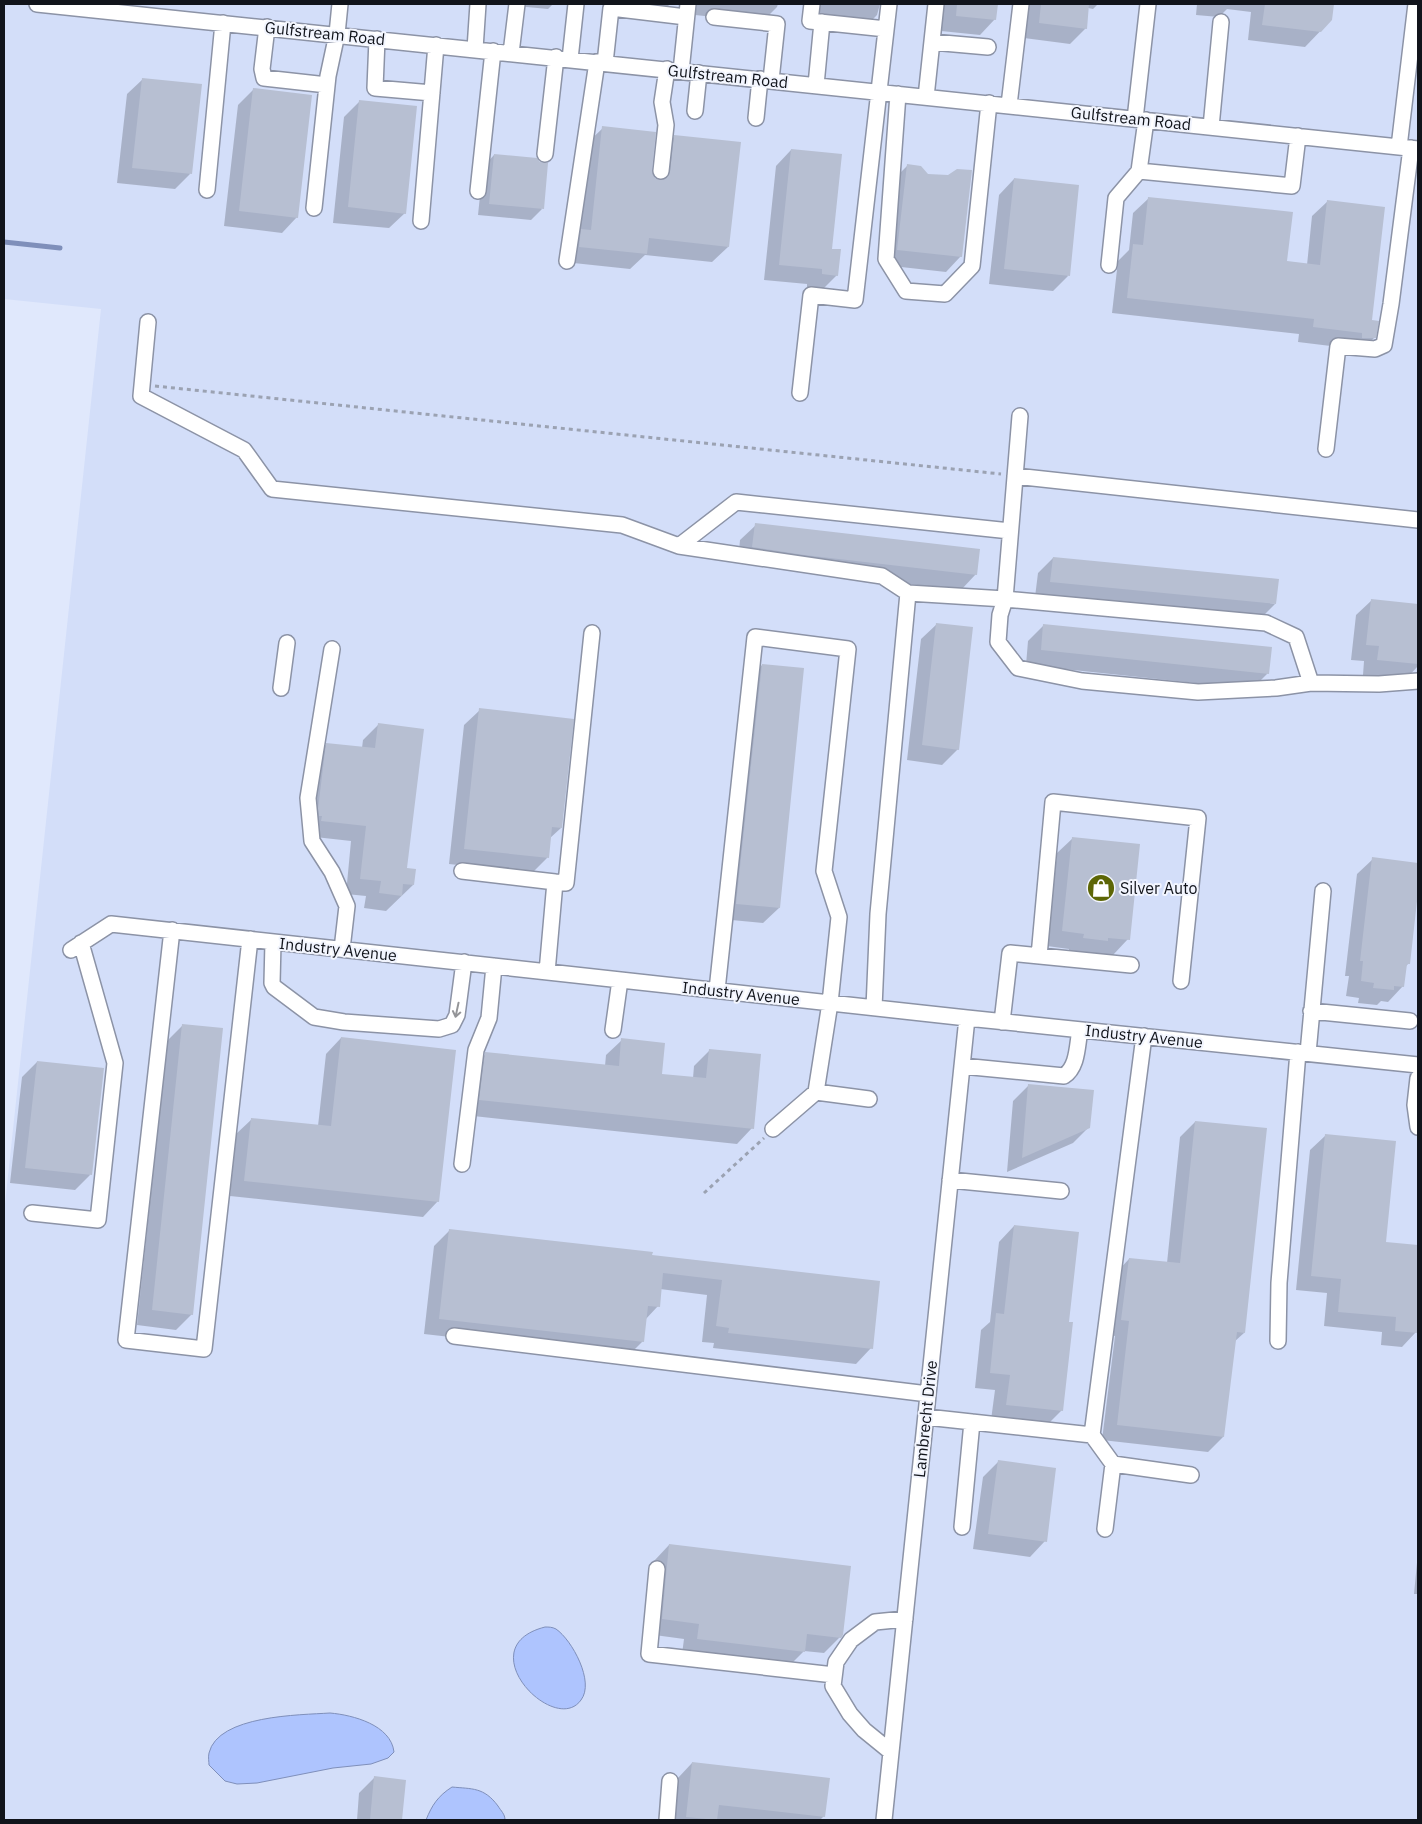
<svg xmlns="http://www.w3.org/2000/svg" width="1422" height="1824" viewBox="0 0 1422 1824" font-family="'IBM Plex Sans',sans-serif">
	<rect width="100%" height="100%" fill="#e0e8fc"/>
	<path fill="#d3def9" d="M4,4h1414v1816h-1414v-616h1l96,-895 -97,-10z"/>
	<path fill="#aec4fe" stroke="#7f8fba" d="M545,1627c4,0 7,0 11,2 16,11 39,53 25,71 -26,37 -114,-53 -36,-73z
		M330,1713c23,2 61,12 64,39l-6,6 -17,6 -38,4 -76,15 -20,1 -12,-3 -16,-16c0,-3 -1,-8 0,-12 9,-38 91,-38 121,-40z
		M452,1787c20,2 32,0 46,19 3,5 7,8 7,14h-79c6,-15 12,-24 26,-33z"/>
	<path fill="#0003" d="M496,4h57l-5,5z
		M607,4h63l-6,6z
		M697,4h81l-1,3 -15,15 -67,-7z
		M809,4h71l-3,11 -15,15 -55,-6z
		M944,4h52l-1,15 -15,16 -39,-4z
		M1028,4h70l-5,5 -5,-1 -2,20 -16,16 -46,-6z
		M1197,4h135l-1,16 -26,27 -57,-7 3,-28 -24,-3 -8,8 -23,-2z
		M143,79l47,95 -15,15 -58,-6 10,-89z
		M254,89l43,128 -15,16 -58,-7 14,-121z
		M360,101l45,112 -16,15 -56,-5 11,-106z
		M603,128l47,43 6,9 3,-29 16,-15 53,111 -16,15 -67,-7 -15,14 -66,-7 23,-119z
		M791,150l40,100 6,25 -16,16 -14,-2v-5l-43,-4 12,-114z
		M494,155l48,54 -11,11 -53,-5 5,-48z
		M907,166l20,9 22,2 12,79 -15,16 -63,-7 9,-84z
		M1014,179l54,97 -15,15 -64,-7 10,-89z
		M1149,198l137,64 21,3 5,-49 16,-15 43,120 3,17 -15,16 -12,-6 -49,-6 1,-8 -187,-21 6,-52 11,-11 4,-37z
		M756,525l220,49 -15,16 -173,-20 -50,-8 2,-22z
		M1053,558l222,46 -15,15 -225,-22 3,-24z
		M1372,600l46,5v61l-13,14 -42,-5 1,-14 -13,-1 5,-45z
		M937,624l21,125 -16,16 -35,-5 14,-121z
		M1044,625l224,48 -16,16 -226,-24 2,-24z
		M762,665l17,243 -16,15 -42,-4 26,-238z
		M480,710l81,118 -12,11 -2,19 -15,15 -83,-9 15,-139z
		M378,725l28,144 7,16 -27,26 -22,-3 2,-12 -20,-2 5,-53 -45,-5 5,-77 16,-15 35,4 1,-8z
		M1073,838l55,101 -15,16 -19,-2 -3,3 -22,-3v-4l-22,-3 10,-93z
		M1373,859l45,5v17l-9,82 -3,3 -3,20 -15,16 -7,-1 -4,4 -19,-2 1,-5 -13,-2 3,-20h-4l12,-102z
		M183,1025l9,289 -16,16 -39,-5 30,-284z
		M341,1038l97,163 -15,16 -193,-21 6,-62 16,-15 66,7 8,-72z
		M622,1040l38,35 33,3 1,-12 16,-16 42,78 -15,16 -273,-29 6,-46 16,-15 119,12 1,-11z
		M37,1062l53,113 -15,15 -65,-7 12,-106z
		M1029,1085l60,42 -16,16 -66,29 6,-71z
		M1195,1122l49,211 -10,9 -11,95 -15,15 -106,-12 13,-104 -8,-1 7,-60 15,-16 38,4 13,-126z
		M1325,1136l60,107 33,4v68l-2,17 -14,15 -21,-2 1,-13 -58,-6 3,-33 -31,-3 14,-140z
		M1014,1226l54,97 -6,87 -16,16 -55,-6 4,-30 -20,-2 6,-58 9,-8 9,-80z
		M449,1231l202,25 228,26 -8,66 -15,16 -143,-16 1,-5 -12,-1 5,-47 -47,-6 -2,17 -13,14 -2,21 -16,16 -203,-23 10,-88z
		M998,1462l47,79 -15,16 -57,-8 10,-72z
		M669,1545l171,92 -16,16 -20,-2 -15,15 -107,-12 2,-15 -37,-5 7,-73z
		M1418,1552v42h-4z
		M692,1763l132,53 -4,4h-148l5,-41z
		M374,1778l30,3 -3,39h-44l2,-27z"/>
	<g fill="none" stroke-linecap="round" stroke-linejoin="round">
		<path stroke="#7f8fba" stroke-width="5" d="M4,242l56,6"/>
	</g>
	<path fill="#b7bfd2" d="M957,4h41l-2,16 -40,-4z
		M1041,4h48l-2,25 -48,-6z
		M1265,4h69l-2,16 -11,12 -59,-7z
		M142,78l60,6 -10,90 -60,-6z
		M253,88l59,7 -14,123 -59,-7z
		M359,100l58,6 -11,108 -58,-7z
		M602,126l54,6 -4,38 3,8 5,2 5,-1 5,-7 4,-37 67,7 -12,105 -80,-9 -2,16 -68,-7 2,-18 10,1z
		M791,149l51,5 -10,95h9l-3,27 -16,-2v-5l-43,-4z
		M494,154l43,4 3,4 8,1 -4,46 -55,-5z
		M907,164l14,2 7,8 20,1 9,-6 15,1 -10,87 -65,-7z
		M1014,178l65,7 -9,91 -66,-7z
		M1148,197l145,15 -6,49 33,4 7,-65 58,7 -13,113 7,1 -3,17h-14v-5l-49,-6 1,-8 -187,-21 6,-54 10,1z
		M755,523l225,26 -3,26 -173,-20 -52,-8z
		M1053,557l226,22 -3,25 -226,-22z
		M1371,599l47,5v60l-41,-4 2,-14 -13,-1z
		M936,623l37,4 -14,123 -37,-5z
		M1043,624l229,23 -3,27 -228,-24z
		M762,664l42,4 -24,240 -44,-4z
		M479,708l95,11 -12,109 -10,-1 -3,31 -85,-9z
		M378,723l46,6 -17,139 9,1 -2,16 -11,-1 -1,12 -23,-3 2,-12 -21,-2 6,-53 -45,-5 1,-5h-3l-1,-7 8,-66 49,5z
		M1072,837l68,7 -10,96 -22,-2v3l-25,-3 1,-4 -22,-3z
		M1372,857l46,6v29l-8,72h-3l-3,23 -10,-1v4l-21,-2 1,-5 -13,-2 2,-20h-3z
		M182,1024l41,4 -30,287 -41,-5z
		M341,1037l115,13 -17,152 -195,-21 7,-63 80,8z
		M621,1038l44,5 -3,31 44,4 3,-29 52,5 -7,75 -275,-29 6,-48 134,14z
		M37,1061l67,7 -12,107 -67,-7z
		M1028,1084l66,6 -4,38 -68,30z
		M1195,1121l72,7 -22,205 -8,-1 -13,105 -107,-12 12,-104 -8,-1 8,-62 51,5z
		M1325,1134l71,7 -10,101 32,3v88l-23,-2 1,-14 -58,-5 3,-33 -30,-3z
		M1014,1225l65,7 -10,90h4l-10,89 -57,-6 4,-30 -20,-2 6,-60 8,1z
		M449,1229l204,23 -1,3 228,26 -7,68 -145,-16 1,-5 -13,-2 6,-46 -59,-7 -3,34 -12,-1 -4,36 -205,-23z
		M998,1460l58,8 -9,74 -59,-8z
		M669,1544l182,22 -8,69 -2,3 -34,-4 -2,18 -108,-13 2,-15 -37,-5z
		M692,1762l138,16 -5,39 -106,-12 -2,15 -31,-3z
		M374,1776l32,4 -4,40h-32z"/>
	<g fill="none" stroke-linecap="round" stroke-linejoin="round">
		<defs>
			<path id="minor" d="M37,4l1381,145
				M812,4l-2,17 76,8
				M714,17l63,7 -6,56
				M267,27l-5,42 2,9 63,7
				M377,39l-2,49 57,5
				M932,42l56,5
				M475,49l3,-45
				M511,53l6,-49
				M570,59l6,-55
				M605,63l6,-55 75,9
				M681,71l7,-67
				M816,85l6,-63
				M898,94l-12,165 20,32 39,3 27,-28 17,-163
				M926,97l10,-93
				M1009,105l12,-101
				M695,111l4,-38
				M756,118l4,-39
				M1135,119l13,-115
				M1146,120l-7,51 153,15 6,-50
				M1211,127l10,-105
				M1399,147l17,-143
				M545,154l11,-97
				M661,171l5,-46 -4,-23 5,-33
				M207,190l16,-167
				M478,191l15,-140
				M314,208l14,-132 9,-42 3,-30
				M421,221l15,-176
				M567,261l30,-199
				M1109,265l7,-67 23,-27
				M148,322l-7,74 103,54 28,39 350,36 57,21 203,30 26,17
				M800,393l11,-98 44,5 34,-296
				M1326,449l12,-103 37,3 9,-4 7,-41 20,-156
				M1015,476l403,44
				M679,546l57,-44 274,29
				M332,649l-24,149 4,43 20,31 15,34 -5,43
				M1311,683l-15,-46 -30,-14 -261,-24 -5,16 -2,27 20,26 64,13 116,11 78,-4 35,-5 68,1 39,-3
				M281,688l6,-45
				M462,871l93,11 -8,90
				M555,882l11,1 26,-250
				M172,930l-46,410 78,9 46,-410
				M273,942l-1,41 2,4 40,30 30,5 95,7 13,-4 5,-10 7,-53
				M71,950l40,-26 856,94 451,47
				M1039,956l14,-154 145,16 -17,163
				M717,990l38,-353 93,12 -24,222 15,46 -9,86 -14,89 -43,37
				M874,1008l4,-94 30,-321 97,6 15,-183
				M1311,1011l99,10
				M1002,1022l8,-69 121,12
				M613,1030l7,-50
				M1308,1053l15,-162
				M962,1066l102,10c14,-9 13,-31 16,-46
				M1418,1078l-3,27 3,22
				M816,1092l53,7
				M462,1164l14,-114 13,-32 5,-52
				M950,1180l111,11
				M32,1213l66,7 17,-157 -34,-120
				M454,1336l474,58
				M1278,1341l1,-58 19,-231
				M926,1417l166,18 52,-399
				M1092,1435l21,29 78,11
				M962,1527l10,-105
				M1105,1529l8,-65
				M657,1569l-8,85 185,21
				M891,1752l-27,-22 -14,-16 -17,-28 3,-24 15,-22 24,-18 30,-3
				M667,1820l3,-39
				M884,1820l83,-802"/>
		</defs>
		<use href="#minor" stroke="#8c93a6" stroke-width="18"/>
		<path stroke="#9ba2b2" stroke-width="3" stroke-dasharray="4 4" stroke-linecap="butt" d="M155,386l846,88
			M704,1193l60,-55"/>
		<use href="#minor" stroke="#fff" stroke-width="15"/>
	</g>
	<defs><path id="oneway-shaft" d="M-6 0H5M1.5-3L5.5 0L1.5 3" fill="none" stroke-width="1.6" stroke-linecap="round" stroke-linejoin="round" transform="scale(1.25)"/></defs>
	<use stroke="#949598" href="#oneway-shaft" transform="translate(457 1010) rotate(102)"/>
	<defs>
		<symbol id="shop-disc" viewBox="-11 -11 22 22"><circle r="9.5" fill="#5d6606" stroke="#f2f5fe"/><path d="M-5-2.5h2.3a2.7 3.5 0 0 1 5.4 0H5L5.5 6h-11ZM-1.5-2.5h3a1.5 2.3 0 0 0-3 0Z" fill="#fff"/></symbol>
	</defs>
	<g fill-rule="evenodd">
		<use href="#shop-disc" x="1085" y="872" width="32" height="32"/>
	</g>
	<g text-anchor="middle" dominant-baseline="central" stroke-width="4" stroke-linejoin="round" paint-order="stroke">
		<g font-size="16" fill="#11141b" stroke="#f2f5fe">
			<text transform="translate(325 33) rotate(6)">Gulfstream Road</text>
			<text transform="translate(728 76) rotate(6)">Gulfstream Road</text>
			<text transform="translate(1131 118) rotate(6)">Gulfstream Road</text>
			<text transform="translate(338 949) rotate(6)">Industry Avenue</text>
			<text transform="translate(741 993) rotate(6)">Industry Avenue</text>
			<text transform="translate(1144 1036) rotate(6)">Industry Avenue</text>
			<text transform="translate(925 1419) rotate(-84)">Lambrecht Drive</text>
		</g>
		<g font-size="16" fill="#11141b" stroke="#f2f5fe" text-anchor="start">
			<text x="1120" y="888">Silver Auto</text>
		</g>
	</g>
	<rect width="1422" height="1824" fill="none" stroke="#11141b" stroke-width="10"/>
</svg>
